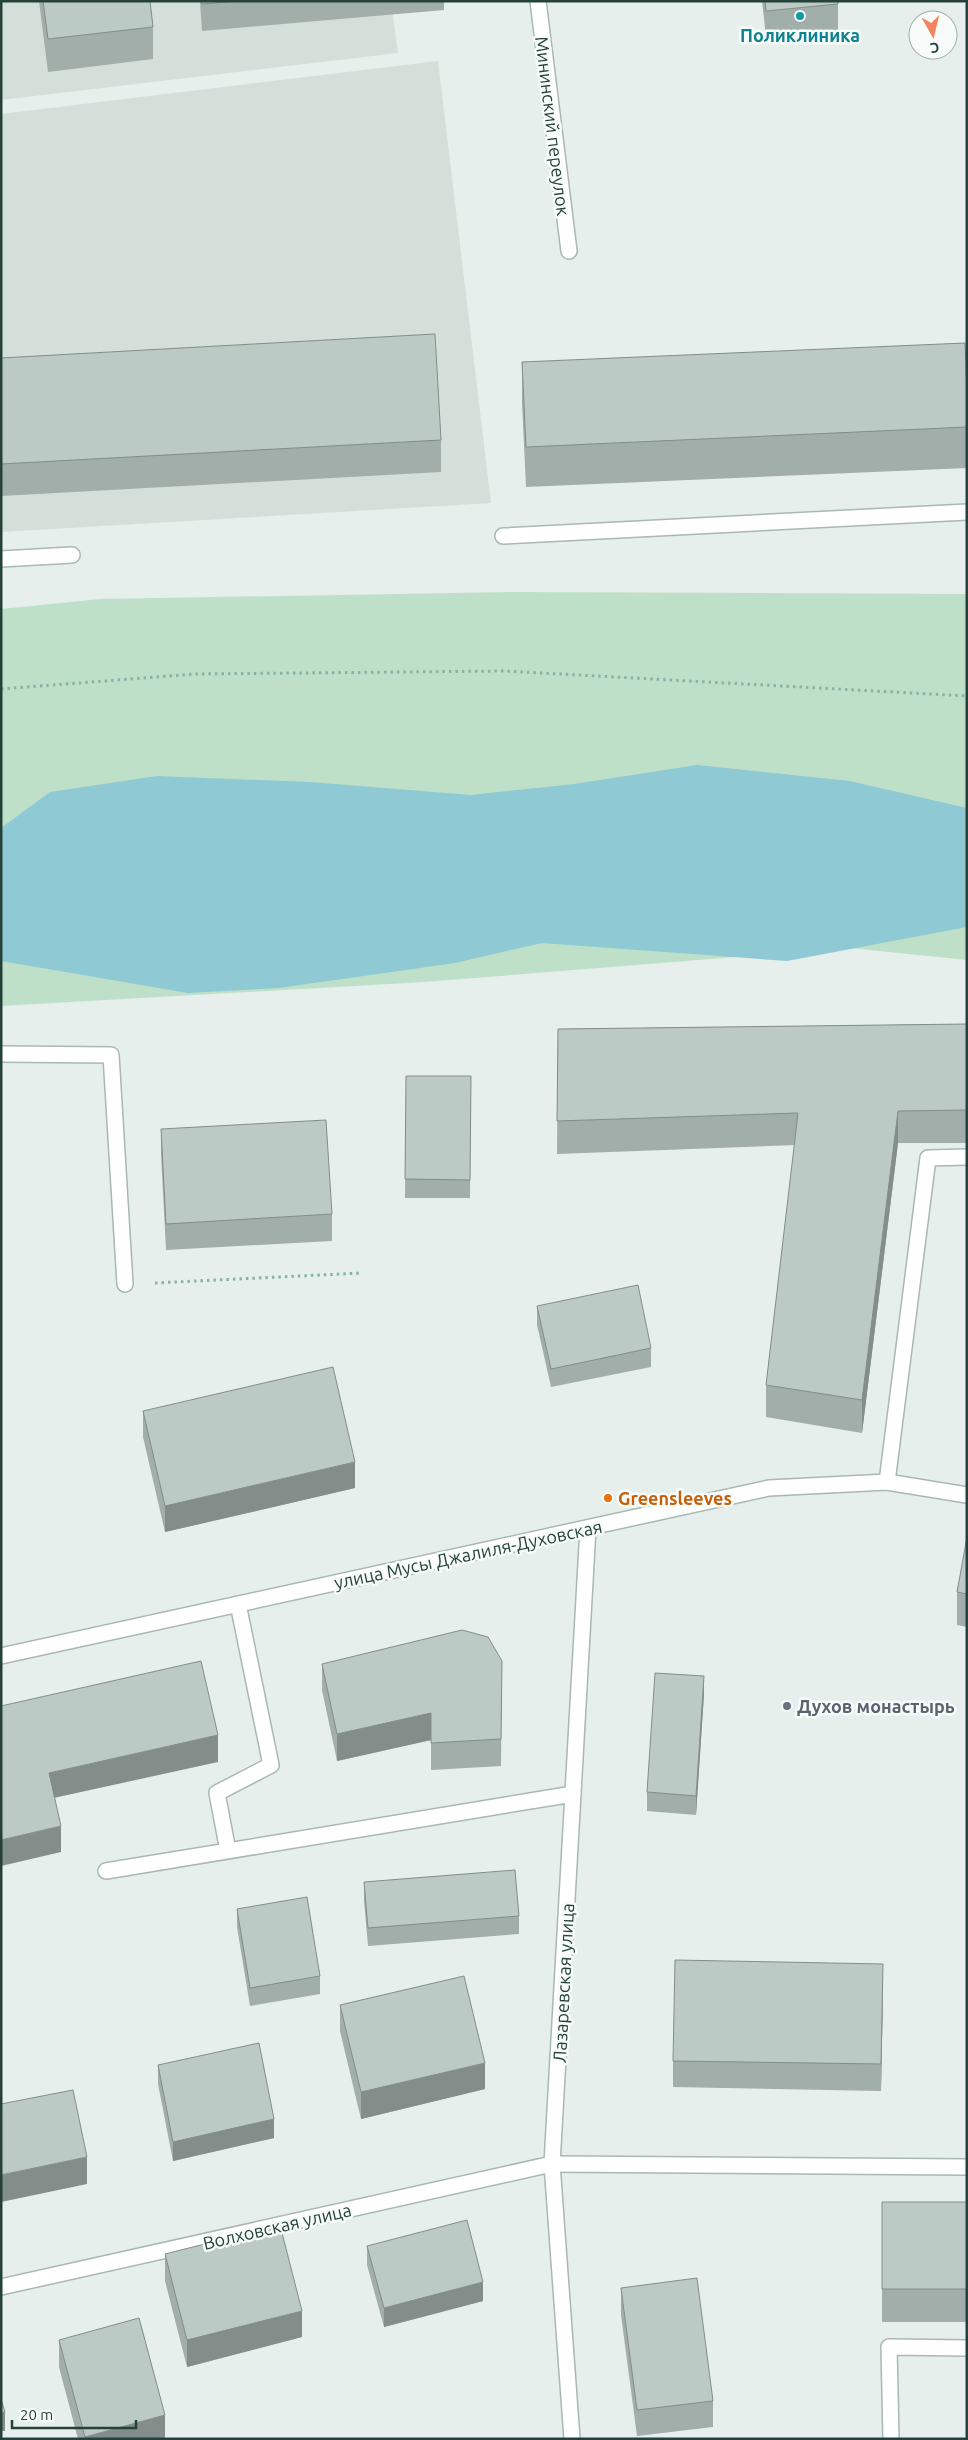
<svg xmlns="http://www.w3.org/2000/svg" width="968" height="2440" viewBox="0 0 968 2440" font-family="Ubuntu,sans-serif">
	<rect width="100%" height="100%" fill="#e6efeb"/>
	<path fill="#d4dfda" d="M1,1h390l7,52 -397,47z
		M438,61l53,442 -490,29v-418z"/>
	<path fill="#bfe0c8" d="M512,592l455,2v366l-117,-12 -426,34 -423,24v-397l99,-10z"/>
	<path fill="#8ec9d4" d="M697,765l153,16 117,27v119l-180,34 -245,-18 -87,20 -176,25 -91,5 -187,-32v-133l49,-36 107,-16 153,6 161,13 103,-11z"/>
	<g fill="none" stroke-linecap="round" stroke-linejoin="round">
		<defs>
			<path id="service" d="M538,1l31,250
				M503,536l464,-24
				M1,559l71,-4
				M1,1054l110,1 14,229
				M887,1482l41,-324 39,-1
				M228,1851l-11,-58 54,-28 -33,-161
				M106,1871l467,-77
				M552,2164l415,3
				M891,2439l-2,-92 78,1"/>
			<path id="minor" d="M1,2287l551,-123
				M572,2439l-20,-275 36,-636"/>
			<path id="tertiary" d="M1,1656l768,-168 118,-6 80,13"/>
		</defs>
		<use href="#service" stroke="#a8b8b2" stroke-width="18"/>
		<use href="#minor" stroke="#a8b8b2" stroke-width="18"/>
		<use href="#tertiary" stroke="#a8b8b2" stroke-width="18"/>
		<path stroke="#86b3a5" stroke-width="3" stroke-dasharray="2.5 4" stroke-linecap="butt" d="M1,689l194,-15 309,-3 463,25
			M155,1283l207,-10"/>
		<use href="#service" stroke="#fff" stroke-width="15"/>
		<use href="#minor" stroke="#fff" stroke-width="15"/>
		<use href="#tertiary" stroke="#fff" stroke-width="15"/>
	</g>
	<path fill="#a1aea9" d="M39,1h111l3,26v32l-105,13z
		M200,1h244v9l-242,21z
		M762,1h76v29l-72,7z
		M1,358l440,82v32l-440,24z
		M522,362l445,28v78l-441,19 -4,-84z
		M967,1024v119h-69l-36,290 -96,-16v-32l29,-240 -238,9 1,-125z
		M406,1076h65l-1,122h-65z
		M161,1129l171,85v27l-166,9 -5,-95z
		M537,1306l114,42v19l-100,20 -14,-62z
		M143,1411l212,77 -190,44 -22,-95z
		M967,1537v90l-10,-2v-33z
		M502,1661l-1,105 -70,4v-30l-94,21 -15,-71v-26z
		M704,1694l-8,121 -49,-4v-19z
		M364,1882l155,34v18l-151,12 -4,-45z
		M237,1909l83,67v18l-70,12 -13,-79z
		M883,1990l-2,101 -208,-4v-26z
		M340,2005l145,84 -124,30 -21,-88z
		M158,2065l116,73 -101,23 -15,-77z
		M882,2202h85v120h-85z
		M367,2246l116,55 -99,26 -17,-62z
		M165,2254l137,83 -115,30 -22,-86z
		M621,2288l92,113v26l-76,9 -16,-121z
		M59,2340l106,99h-87l-19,-72z"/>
	<path fill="#838d89" d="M898,1111v32l-36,290v-33z
		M355,1462v26l-190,44v-26z
		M704,1676v18l-8,121v-19z
		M431,1713v27l-94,21v-27z
		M218,1735v27l-169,37v-26z
		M61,1826v26l-60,14v-26z
		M883,1964v26l-2,101v-27z
		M485,2063v26l-124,30v-27z
		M274,2119v19l-101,23v-19z
		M87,2157v27l-86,18v-27z
		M483,2282v19l-99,26v-19z
		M302,2311v26l-115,30v-27z
		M5,2412v19h-4v-18z
		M165,2415v24h-80v-2z"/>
	<path fill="#bbcac4" stroke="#838d89" d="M43,1h107l3,26 -105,12z
		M202,1h36l-36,3z
		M765,1h73v3l-72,7z
		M435,334l6,106 -440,24v-106z
		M965,343l2,47v37l-441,20 -4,-85z
		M967,1024v86l-69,1 -36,289 -96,-15 32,-272 -241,8 1,-92z
		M406,1076h65l-1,104 -65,-1z
		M326,1120l6,94 -166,10 -5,-95z
		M638,1285l13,63 -100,21 -14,-63z
		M333,1367l22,95 -190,44 -22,-95z
		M967,1537v57l-10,-2z
		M462,1630l26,7 14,24 -1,78 -70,4v-30l-94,21 -15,-70z
		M201,1661l17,74 -169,38 12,53 -60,14v-134z
		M655,1673l49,3 -8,120 -49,-4z
		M515,1870l4,46 -151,12 -4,-46z
		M307,1897l13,79 -70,12 -13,-79z
		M675,1960l208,4 -2,100 -208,-3z
		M464,1976l21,87 -124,29 -21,-87z
		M259,2043l15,76 -101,23 -15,-77z
		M73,2090l14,67 -86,18v-71z
		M882,2202h85v87h-85z
		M467,2220l16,62 -99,26 -17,-62z
		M280,2225l22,86 -115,29 -22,-86z
		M697,2278l16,123 -76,9 -16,-122z
		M139,2318l26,97 -80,22 -26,-97z
		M1,2399l4,13 -4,1z"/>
	<circle fill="#0f9aa8" stroke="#f7fbf9" stroke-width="2" cx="800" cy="16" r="5"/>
	<circle fill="#e8710a" stroke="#f7fbf9" stroke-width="2" cx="608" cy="1498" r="5"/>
	<circle fill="#6b7280" stroke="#f7fbf9" stroke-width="2" cx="787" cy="1706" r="5"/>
	<g text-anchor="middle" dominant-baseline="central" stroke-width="5" stroke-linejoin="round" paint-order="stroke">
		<g font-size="18" font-weight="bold" fill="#0d838f" stroke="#f7fbf9">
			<text x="800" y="35">Поликлиника</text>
		</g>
		<g font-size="18" fill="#24423a" stroke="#f7fbf9">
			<text transform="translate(553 126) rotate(83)">Мининский переулок</text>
			<text transform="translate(468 1554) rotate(-12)">улица Мусы Джалиля-Духовская</text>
			<text transform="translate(563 1983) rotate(-87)">Лазаревская улица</text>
			<text transform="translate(277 2226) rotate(-13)">Волховская улица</text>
		</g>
		<g font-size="18" font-weight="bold" fill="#c56008" stroke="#f7fbf9" text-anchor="start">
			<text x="618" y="1498">Greensleeves</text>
		</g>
		<g font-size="18" font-weight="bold" fill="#5b616d" stroke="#f7fbf9" text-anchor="start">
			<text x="797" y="1706">Духов монастырь</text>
		</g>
	</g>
	<rect width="968" height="2440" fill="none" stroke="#24423a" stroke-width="5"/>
	<g transform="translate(933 35) rotate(172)"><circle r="24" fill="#f7fbf9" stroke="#a3b1ad"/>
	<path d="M0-4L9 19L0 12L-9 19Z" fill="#f4845f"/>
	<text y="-8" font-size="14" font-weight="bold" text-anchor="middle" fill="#24423a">С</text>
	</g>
	<path d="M12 2420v8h124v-8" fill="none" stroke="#24423a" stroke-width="2.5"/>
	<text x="20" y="2420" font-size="15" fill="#24423a" stroke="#f7fbf9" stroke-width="4" paint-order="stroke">20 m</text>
</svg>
